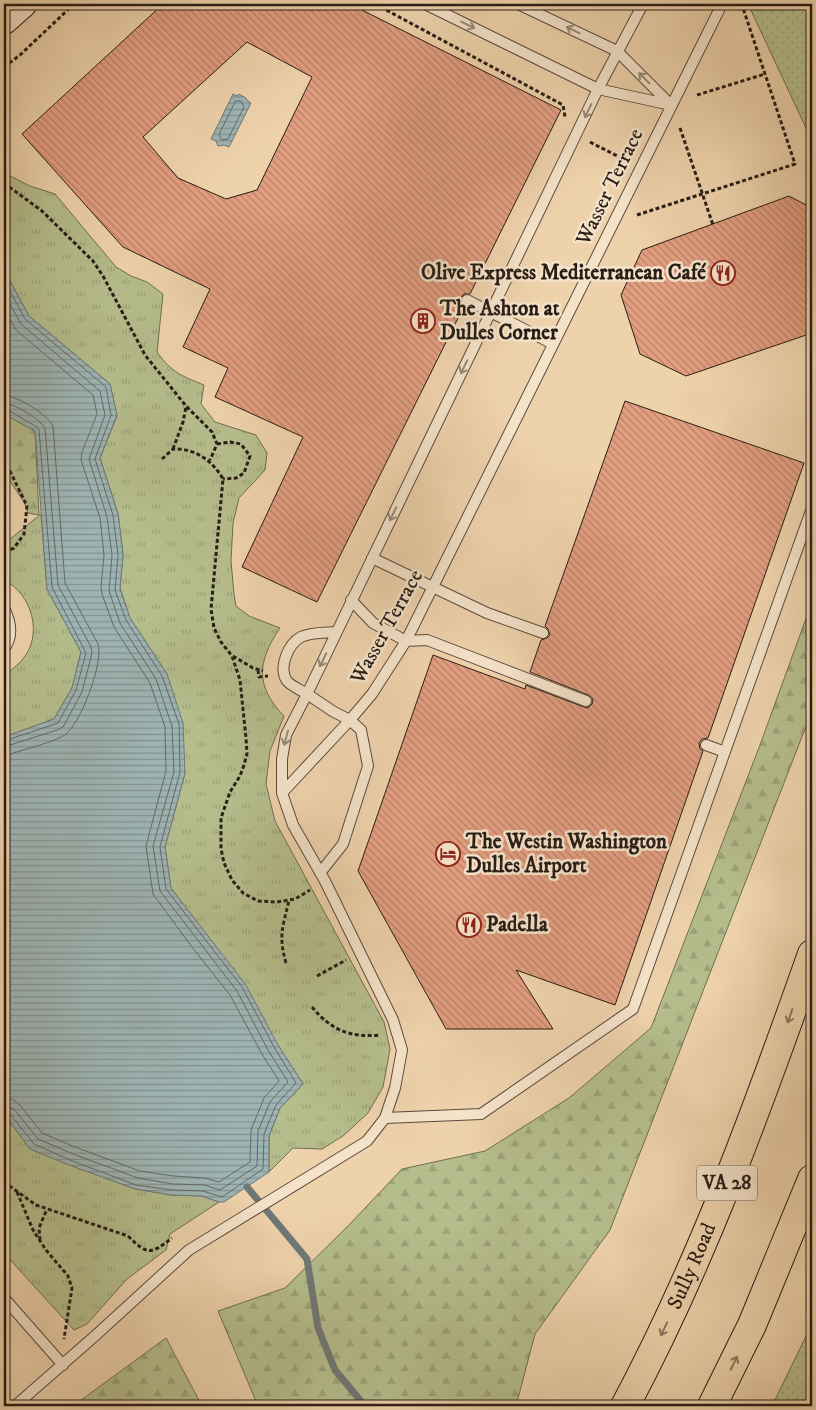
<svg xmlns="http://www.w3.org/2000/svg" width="816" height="1410" viewBox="0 0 816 1410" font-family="'IM FELL DW Pica',serif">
	<defs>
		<pattern id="grass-dots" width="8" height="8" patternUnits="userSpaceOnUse" patternTransform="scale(1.25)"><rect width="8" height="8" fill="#b5bd8d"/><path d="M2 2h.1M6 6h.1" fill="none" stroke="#9ca279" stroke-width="1.8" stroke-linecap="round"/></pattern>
		<pattern id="forest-firs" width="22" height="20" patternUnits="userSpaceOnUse" patternTransform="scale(1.25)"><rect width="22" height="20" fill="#b5bd8d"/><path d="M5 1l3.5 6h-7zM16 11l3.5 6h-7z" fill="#9ca279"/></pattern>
		<pattern id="park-tufts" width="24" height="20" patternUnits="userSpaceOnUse" patternTransform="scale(1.25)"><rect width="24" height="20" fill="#b5bd8d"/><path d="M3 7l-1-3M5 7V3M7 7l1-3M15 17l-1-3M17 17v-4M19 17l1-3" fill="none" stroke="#9ca279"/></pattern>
		<pattern id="water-rules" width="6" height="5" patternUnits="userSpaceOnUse" patternTransform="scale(1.25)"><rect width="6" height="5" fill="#9eb5b5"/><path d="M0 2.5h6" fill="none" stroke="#819392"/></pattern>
		<pattern id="building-back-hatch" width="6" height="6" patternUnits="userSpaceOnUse" patternTransform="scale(1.25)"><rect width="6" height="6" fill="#e39e80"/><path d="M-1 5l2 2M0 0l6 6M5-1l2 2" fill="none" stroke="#b88068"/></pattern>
	</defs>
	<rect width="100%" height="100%" fill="#eed2ac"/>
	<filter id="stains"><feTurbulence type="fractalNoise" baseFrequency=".004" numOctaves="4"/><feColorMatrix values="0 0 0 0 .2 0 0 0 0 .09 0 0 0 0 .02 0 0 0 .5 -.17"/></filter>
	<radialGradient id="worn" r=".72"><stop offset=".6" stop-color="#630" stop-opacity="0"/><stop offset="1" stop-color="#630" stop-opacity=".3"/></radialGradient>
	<path fill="url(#grass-dots)" stroke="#6e6d52" d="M748,4h64v129l-5,-3z
		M812,1323v83h-40l40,-82z"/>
	<path fill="url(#forest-firs)" stroke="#6e6d52" d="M4,414l31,17 4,84 -11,-2 -4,-11 -20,-30z
		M812,602v109l-202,519 -75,104 -19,72h-258l-40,-95 67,-23 64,-63 53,-56 83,-18 84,-53 82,-70 109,-283z
		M166,1338l36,68h-129z"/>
	<path fill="url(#park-tufts)" stroke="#6e6d52" d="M4,173l26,13 25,8 61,73 15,9 16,6 16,12 -6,58c15,21 25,24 47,33l-3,19 14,18 41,13 11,18 -2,17 -26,28 -6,25 -2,38 3,33 2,12 13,10 31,12c-23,34 -25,58 4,88l-14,35 -4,33 9,37 109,201 6,27 -7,38 -15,26 -25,23 -21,13 -29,-1 -24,24v-36l11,-28 23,-24 -96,-148 -36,-48 -6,-41 20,-74 -18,-99 -37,-56 -10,-30 3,-34 -5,-40 -18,-56 17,-42 -7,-32 -81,-68 -25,-46z
		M41,514l6,75 34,63 -9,36 -18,31 -50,18v-62c6,-4 13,-9 18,-15 22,-25 10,-66 -18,-80v-36z
		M4,1114l26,35 105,40 37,6 30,1 17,6 -49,32 -4,16 -39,29 -40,45 -13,6 -70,-77z"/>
	<path fill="url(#water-rules)" stroke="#6f7875" d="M233,94l4,2 2,-2 7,4 1,2 4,3 -22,44 -5,-2 -6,1 -2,-5 -5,-2z
		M4,270l25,46 81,68 7,31 -17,43 18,56 5,40 -3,35 10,29 37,56 16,49 2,50 -20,74 6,41 75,97 32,60 25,39 -23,24 -11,28v36l-45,30h-5l-17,-6 -30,-1 -37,-6 -66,-24 -39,-16 -26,-35v-377l50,-18 18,-31 9,-36 -34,-63 -12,-158 -31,-17z"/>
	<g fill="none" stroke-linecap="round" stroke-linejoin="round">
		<path stroke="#636966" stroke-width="1" d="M236,101h5l3,6 -16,32 -6,1 -3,-5z
			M4,280l21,39 81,68 5,28 -16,44 18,56 5,40 -3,35 11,30 36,56 17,48 1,48 -20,75 6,42 76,98 32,60 22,36 -20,22 -12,29 -1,35 -41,28 -19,-6 -31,-1 -36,-5 -66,-25 -36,-16 -24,-30 -6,-2
			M4,293l17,31 79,67 5,24 -16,44 18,58 5,38 -3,36 11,32 36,56 16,47 2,46 -21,74 7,45 77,100 31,59 20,32 -18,20 -12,29 -1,35 -37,24 -16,-5 -31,-1 -35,-6 -65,-24 -35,-15 -24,-30 -10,-3
			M4,309l12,21 77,65 4,19 -15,38 -1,8 19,58 4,37 -3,32 1,7 12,33 36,56 15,44 1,44 -20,75 7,48 39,53 38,48 32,59 17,27 -15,17 -13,32 -1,32 -31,20 -14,-4 -32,-2 -33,-5 -65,-24 -33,-14 -23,-29 -7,-5 -8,-1
			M4,395c13,1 43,19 49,31l12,157 33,61c6,18 -17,78 -32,90 -10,8 -42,15 -55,20l-7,1
			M4,403c10,0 37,17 41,25l13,157 33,62 1,6 -10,39 -19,35 -6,3 -53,17
			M4,409l4,1 29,17 2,3 13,157 34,66 -10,37 -18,33 -54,18"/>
		<path stroke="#6f7875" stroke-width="7" d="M247,1187l60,72 11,69 17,42 30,36"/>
	</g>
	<path fill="url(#building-back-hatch)" stroke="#281d16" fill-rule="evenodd" d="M163,4h187l211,106 -91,184h-6l-3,3v6l3,3 -147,296 -75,-35 61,-130 -88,-40 13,-29 -45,-21 27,-58 -87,-42 -101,-113zM247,42l65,35 -55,113 -31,9 -48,-21 -35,-41z
		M789,196l23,12v125l-126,43 -46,-22 -19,-59 21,-45z
		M625,401l179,62 -96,275 -6,1 -3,4 1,6 3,2 -88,254 -99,-35 37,59h-107l-88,-158 75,-216 92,34 1,-4 58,22 4,1 4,-4 1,-5 -5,-4 -58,-23 11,-32 6,-2 3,-3 -2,-6 -3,-3z"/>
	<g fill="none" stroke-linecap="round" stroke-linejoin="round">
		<defs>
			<path id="service" d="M425,4l173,85 73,16
				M518,4l99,47 54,54
				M643,4l-45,85 -291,605 27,18 16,8 22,-26 34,-53 316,-637
				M467,300l86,44
				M372,558l115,55 56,20
				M351,600l22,23 33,18 21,-1 159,61
				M4,608c7,14 10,28 0,41
				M706,745l19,7
				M282,793l68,-73 11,10 7,36 -25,78 -23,29
				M385,1118l96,-4 152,-105 179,-501
				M4,1298l59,67
				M15,1406l81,-71 93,-85 178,-109 18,-23 10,-30 7,-38 -9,-30 -68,-139 -32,-56 -11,-32v-34l4,-24 21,-41c-6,-4 -16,-8 -20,-13 -9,-13 1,-37 14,-44 10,-5 24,-4 35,-5"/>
			<path id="secondary" d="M4,20l18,-16"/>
			<g id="motorway">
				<path id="s1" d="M625,1406c77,-144 133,-299 187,-452"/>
				<path d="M712,1406l40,-81 60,-146"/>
			</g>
		</defs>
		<use href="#service" stroke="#5a4a3c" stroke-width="12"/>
		<use href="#secondary" stroke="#281d16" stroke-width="30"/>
		<use href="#motorway" stroke="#281d16" stroke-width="30"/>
		<path stroke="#281d16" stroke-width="3" stroke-dasharray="4 2.5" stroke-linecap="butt" d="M375,4l188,101 2,12
			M4,67l16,-12 54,-51
			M697,95l68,-21
			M680,128l33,97
			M590,142l37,19
			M4,183l38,28 51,50 10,15 42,79 41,51 26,26 5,12 -7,16
			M637,215l158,-51 -53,-159
			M217,444l13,-2 11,2 9,12 -6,17 -8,5 -13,1
			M173,449l10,-27 3,-15
			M4,459l23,47 -3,28 -10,14 -10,5
			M162,459l11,-10c22,-1 40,12 50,30l-12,130 3,19 7,14 11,14 8,24 6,58 1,16 -3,11 -4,11 -10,16 -9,26v31l3,14 8,17 11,13 15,8 19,1 18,-3 15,-9
			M233,656l20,12 10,3
			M258,670l1,7 9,-1
			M286,963c-8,-28 -3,-36 3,-63
			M317,976l29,-16
			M312,1007c19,23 38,31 68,28
			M4,1182l32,23 92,31c20,20 23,18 44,2
			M17,1192l16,38 13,20 22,26 4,12 -8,51
			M40,1240l-1,-12 8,-19"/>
		<use href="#service" stroke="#f4e2c9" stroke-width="10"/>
		<use href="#secondary" stroke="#f4e2c9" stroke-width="28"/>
		<use href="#motorway" stroke="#eed2ac" stroke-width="28"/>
	</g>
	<defs><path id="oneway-shaft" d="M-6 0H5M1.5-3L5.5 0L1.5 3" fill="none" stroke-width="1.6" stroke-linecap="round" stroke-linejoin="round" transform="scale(1.25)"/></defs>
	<g stroke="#988978">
		<use href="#oneway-shaft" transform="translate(468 25) rotate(26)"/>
		<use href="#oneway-shaft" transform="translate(573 30) rotate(-153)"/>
		<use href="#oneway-shaft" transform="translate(644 78) rotate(-135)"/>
		<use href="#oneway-shaft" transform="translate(588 111) rotate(116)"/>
		<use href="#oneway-shaft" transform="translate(464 367) rotate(116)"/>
		<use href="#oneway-shaft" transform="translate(393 514) rotate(116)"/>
		<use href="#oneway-shaft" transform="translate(323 660) rotate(116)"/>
		<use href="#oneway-shaft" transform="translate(286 738) rotate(106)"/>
	</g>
	<g stroke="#8b7861">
		<use href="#oneway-shaft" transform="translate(790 1016) rotate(109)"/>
		<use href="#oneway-shaft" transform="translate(664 1329) rotate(115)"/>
		<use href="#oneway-shaft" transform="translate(734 1363) rotate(-64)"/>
	</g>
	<defs>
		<symbol id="restaurant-ring" viewBox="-11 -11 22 22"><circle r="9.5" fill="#f4e2c9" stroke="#8f2418" stroke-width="1.5"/><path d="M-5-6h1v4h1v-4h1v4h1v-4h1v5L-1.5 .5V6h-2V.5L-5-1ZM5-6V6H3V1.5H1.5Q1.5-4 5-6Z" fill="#8f2418"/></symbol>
		<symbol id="building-ring" viewBox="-11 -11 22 22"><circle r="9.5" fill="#f4e2c9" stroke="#8f2418" stroke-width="1.5"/><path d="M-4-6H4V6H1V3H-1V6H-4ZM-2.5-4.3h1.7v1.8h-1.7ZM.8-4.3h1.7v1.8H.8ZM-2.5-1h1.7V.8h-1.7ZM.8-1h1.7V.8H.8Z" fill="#8f2418"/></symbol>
		<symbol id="hotel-ring" viewBox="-11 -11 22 22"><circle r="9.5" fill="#f4e2c9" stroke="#8f2418" stroke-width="1.5"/><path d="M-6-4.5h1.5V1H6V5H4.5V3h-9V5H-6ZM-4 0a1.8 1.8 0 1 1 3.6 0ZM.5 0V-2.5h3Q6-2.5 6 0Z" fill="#8f2418"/></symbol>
	</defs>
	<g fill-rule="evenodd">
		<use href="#restaurant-ring" x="709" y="259" width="28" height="28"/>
		<use href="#building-ring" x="409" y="307" width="28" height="28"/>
		<use href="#hotel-ring" x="434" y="840" width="28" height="28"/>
		<use href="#restaurant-ring" x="455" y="911" width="28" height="28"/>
	</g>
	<g text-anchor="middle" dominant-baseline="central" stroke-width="5" stroke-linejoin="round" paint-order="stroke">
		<rect fill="#f4e2c9" stroke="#65584c" stroke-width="1" x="697" y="1165.5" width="60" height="35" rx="4"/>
		<g font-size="20" font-weight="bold" fill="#281d16">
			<text x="727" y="1183">VA 28</text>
		</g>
		<g font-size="21" fill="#281d16" stroke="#f4e2c9">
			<text transform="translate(610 187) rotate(-64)">Wasser Terrace</text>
			<text transform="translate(387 627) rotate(-61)">Wasser Terrace</text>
			<text stroke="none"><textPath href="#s1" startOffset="155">Sully Road</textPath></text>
		</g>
		<g font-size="21" font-weight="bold" fill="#281d16" stroke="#f4e2c9" text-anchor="start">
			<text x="706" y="273" text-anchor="end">Olive Express Mediterranean Café</text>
			<text x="440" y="309">The Ashton at<tspan x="440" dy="24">Dulles Corner</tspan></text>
			<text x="466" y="842">The Westin Washington<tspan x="466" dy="24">Dulles Airport</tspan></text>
			<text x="486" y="925">Padella</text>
		</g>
	</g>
	<rect width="816" height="1410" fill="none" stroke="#eed2ac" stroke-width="20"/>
	<rect x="5" y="5" width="806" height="1400" fill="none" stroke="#281d16" stroke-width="2.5"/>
	<rect x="10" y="10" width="796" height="1390" fill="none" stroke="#281d16"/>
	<rect width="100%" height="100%" filter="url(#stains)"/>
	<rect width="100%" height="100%" fill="url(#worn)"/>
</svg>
